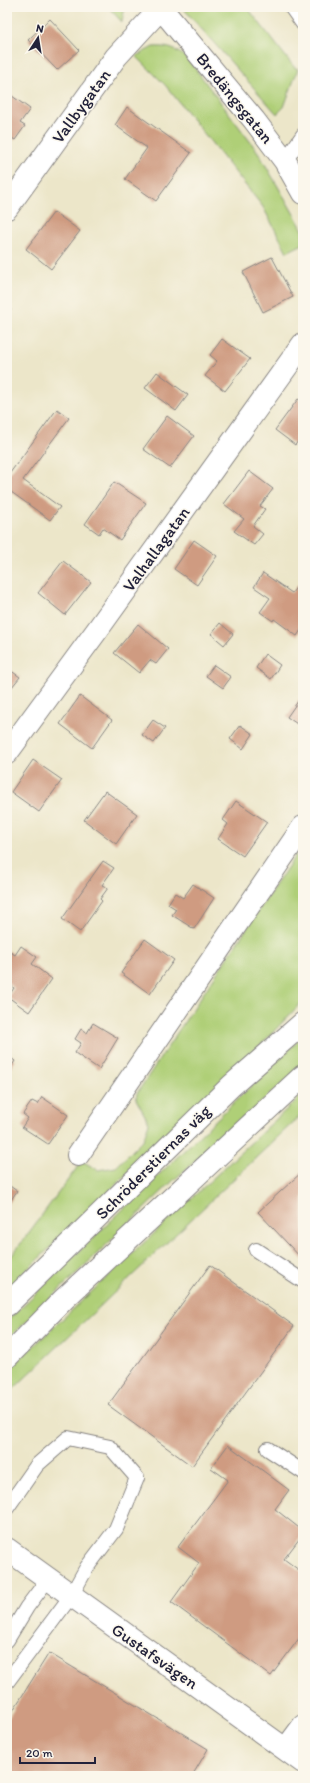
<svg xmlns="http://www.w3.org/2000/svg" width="310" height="1783" viewBox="0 0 310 1783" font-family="Itim,sans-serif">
	<rect width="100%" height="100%" fill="#fbf7ec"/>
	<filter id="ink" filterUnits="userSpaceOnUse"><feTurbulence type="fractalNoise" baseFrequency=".025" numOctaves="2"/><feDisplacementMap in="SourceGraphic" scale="8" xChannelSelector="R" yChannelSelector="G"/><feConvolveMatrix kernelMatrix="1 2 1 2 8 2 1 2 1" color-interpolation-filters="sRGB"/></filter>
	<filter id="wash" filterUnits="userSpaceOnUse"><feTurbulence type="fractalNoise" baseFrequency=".012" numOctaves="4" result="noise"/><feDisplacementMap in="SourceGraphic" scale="16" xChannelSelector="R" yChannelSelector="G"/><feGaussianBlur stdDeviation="0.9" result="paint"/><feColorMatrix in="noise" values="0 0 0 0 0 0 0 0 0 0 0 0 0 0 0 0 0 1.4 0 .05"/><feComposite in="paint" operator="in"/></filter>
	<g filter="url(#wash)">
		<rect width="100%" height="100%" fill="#ece6c9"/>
		<path fill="#afcf77" stroke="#687859" d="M108,7h17l-3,15z
			M182,7h65l47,60 4,2 -14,38 -7,7z
			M153,47c17,-1 22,2 35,12l70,93 45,78v14l-16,8 -24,-45 -97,-121 -30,-30z
			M303,844v157l-55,57 -241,231v-27l75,-101 16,9 18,-3 27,-27 6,-17 -13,-24 1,-6z
			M303,1036v29l-128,114 -168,161v-19z
			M303,1094v19l-296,282v-24z"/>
		<g id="blocks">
			<path fill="#cf9b81" d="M50,19l29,31 -22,20 -29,-30z
				M8,93l22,16 -10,14 5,3 -10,14 -8,-5z
				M127,107l64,46 -35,48 -31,-22 22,-31 -32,-23z
				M54,212l26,19 -29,38 -25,-20z
				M272,257l21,40 -30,15 -20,-40z
				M7,306l4,3 -4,6z
				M222,339l28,20 -25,32 -20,-15 12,-15 -7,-6z
				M157,372l31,23 -12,16 -31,-23z
				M298,399l5,3v41l-4,-3 -4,5 -20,-15z
				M57,409l12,9 -46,62 37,27 -10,13 -43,-31v-12z
				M167,416l27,20 -24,32 -27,-19z
				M249,471l24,18 -13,17 5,3 -12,17 10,8 -9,11 -20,-14 10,-12 -20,-15z
				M114,482l32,21 -26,37 -17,-12 -4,6 -14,-10z
				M194,540l23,16 -20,29 -23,-16z
				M63,561l28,21 -26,33 -27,-22z
				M263,573l29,20 11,-15v49l-6,9 -23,-17 -1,2 -13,-9 10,-14 -16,-11z
				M220,623l13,11 -9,11 -13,-11z
				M138,624l30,25 -12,15 -6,-4 -11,13 -25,-20z
				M265,654l15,11 -9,14 -15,-11z
				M214,665l17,12 -8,11 -17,-12z
				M7,668l13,9 -13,16z
				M303,694v34l-16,-11z
				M80,696l32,24 -20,28 -32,-24z
				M153,720l12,8 -11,15 -12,-8z
				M240,725l13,9 -10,15 -13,-10z
				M33,760l29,20 -23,32 -28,-20z
				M105,791l32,23 -21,30 -32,-24z
				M236,801l31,21 -24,34 -25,-17 10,-15 -5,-4z
				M103,861l11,7 -12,17 6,3 -8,11 2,2 -22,31 -18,-13z
				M193,884l21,14 -20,31 -22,-14 4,-6 -8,-5 7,-11 8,5z
				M145,939l29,21 -24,34 -29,-21z
				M21,946l16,11 -5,7 20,15 -23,33 -21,-15 6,-9 -7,-6v-28l2,-3 6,4z
				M93,1023l25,15 -19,31 -24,-16 6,-10 -6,-4 6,-10 6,4z
				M7,1055l8,6 -8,12z
				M42,1097l26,18 -20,29 -26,-17 6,-9 -5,-4 9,-13 6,3z
				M303,1171v89l-45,-48z
				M7,1184l10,7 -10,15z
				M210,1265l84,61 -102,140 -84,-61z
				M228,1445l61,45 -14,19 28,22v3l-19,25 19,14v60l-32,43 -100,-74 28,-39 -21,-16 50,-67 -17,-12z
				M49,1653l159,96 -16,27h-185v-56z"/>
		</g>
	</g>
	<g filter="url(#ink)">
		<use href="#blocks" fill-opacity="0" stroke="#878482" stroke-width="1"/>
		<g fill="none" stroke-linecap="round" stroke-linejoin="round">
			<defs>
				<path id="service" d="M291,7l12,17
					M285,161l18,-26
					M256,1250l47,31
					M268,1449l35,23
					M7,1508l30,-43 31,-27 42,9 27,31 -21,51 -29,38 -16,29 -64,86
					M7,1640l20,-33 21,-28"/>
				<path id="minor" d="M160,7l94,113 31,41 18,32
					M7,208l109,-151 45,-49
					M7,753l91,-124 205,-285
					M78,1155l225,-328
					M7,1549l296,213
					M286,1749l17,-23"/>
				<path id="tertiary" d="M7,1305l224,-219 72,-63
					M7,1357l57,-58 239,-223"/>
			</defs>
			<use href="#service" stroke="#878482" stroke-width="16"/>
			<use href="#minor" stroke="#878482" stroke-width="24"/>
			<use href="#tertiary" stroke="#878482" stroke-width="24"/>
			<use href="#service" stroke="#fff" stroke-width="14"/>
			<use href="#minor" stroke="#fff" stroke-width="22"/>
			<use href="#tertiary" stroke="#fff" stroke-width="22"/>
		</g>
	</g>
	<g text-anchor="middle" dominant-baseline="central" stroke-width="3" stroke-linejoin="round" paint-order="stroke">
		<g font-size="17" fill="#22223b" stroke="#fbf7ec">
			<text transform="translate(235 98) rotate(51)">Bredängsgatan</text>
			<text transform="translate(81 106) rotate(-54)">Vallbygatan</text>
			<text transform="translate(156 549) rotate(-54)">Valhallagatan</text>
			<text transform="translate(153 1162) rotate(-45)">Schröderstiernas väg</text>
			<text transform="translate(155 1656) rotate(35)">Gustafsvägen</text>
		</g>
	</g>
	<rect width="310" height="1783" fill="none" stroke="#fbf7ec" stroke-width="24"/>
	<g transform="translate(38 38) rotate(12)" stroke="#fbf7ec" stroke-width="3" paint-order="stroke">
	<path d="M0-3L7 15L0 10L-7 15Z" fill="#22223b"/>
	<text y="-6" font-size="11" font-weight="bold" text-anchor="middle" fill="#22223b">N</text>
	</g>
	<path d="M20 1757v6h75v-6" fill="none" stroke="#22223b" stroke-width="2"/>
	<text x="26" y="1757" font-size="12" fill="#22223b" stroke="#fbf7ec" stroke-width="3" paint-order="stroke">20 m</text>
</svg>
